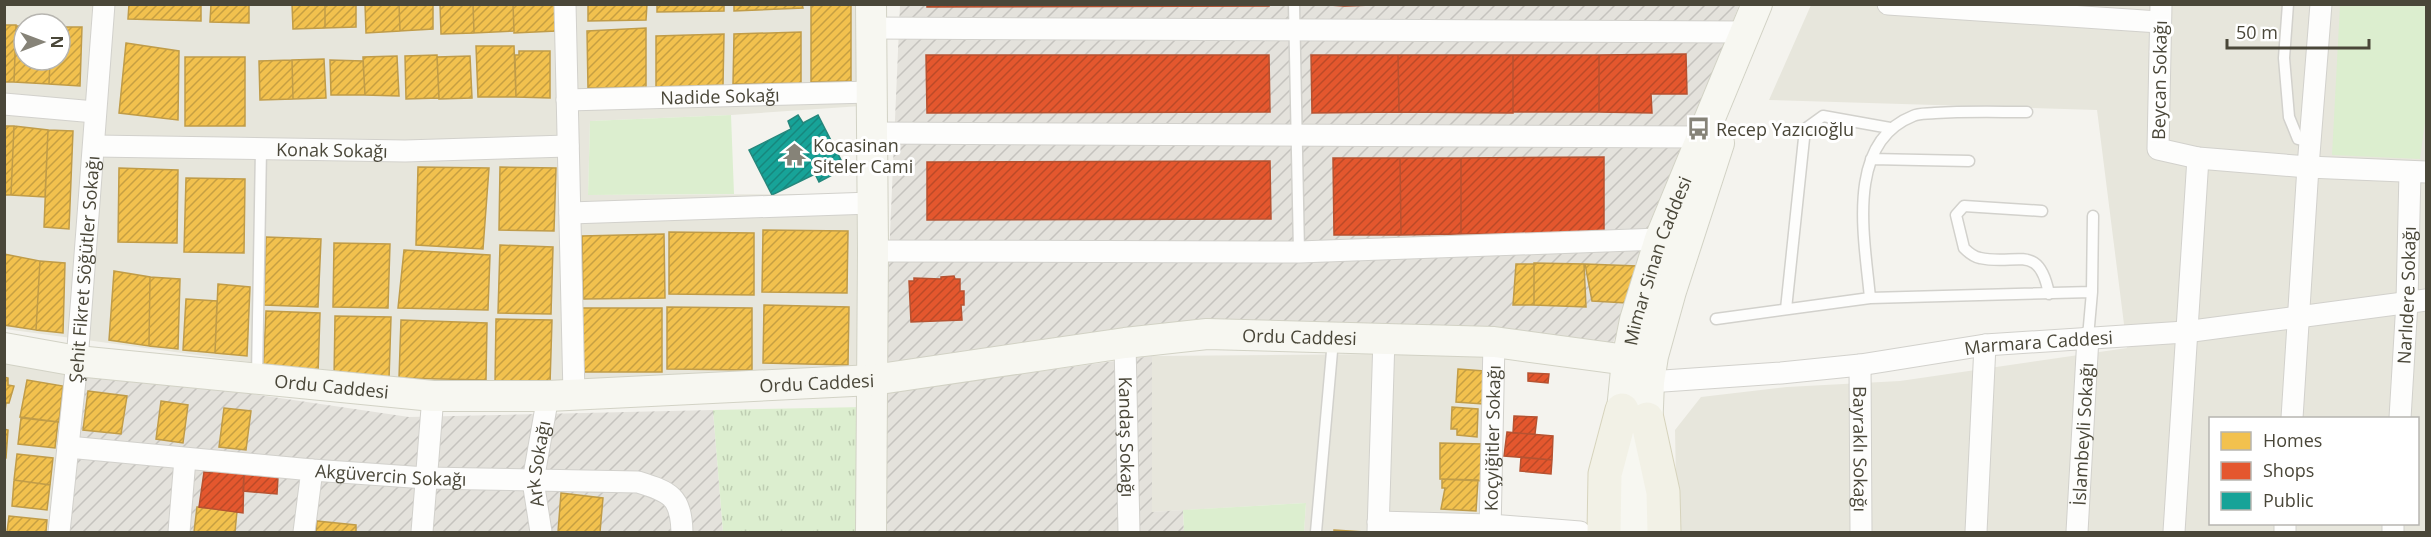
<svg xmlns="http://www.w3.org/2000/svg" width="2431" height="537" viewBox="0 0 2431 537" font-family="'Open Sans',sans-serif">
	<defs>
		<pattern id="industrial-furrows" width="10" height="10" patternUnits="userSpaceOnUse" patternTransform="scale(1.5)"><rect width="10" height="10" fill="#e4e2dc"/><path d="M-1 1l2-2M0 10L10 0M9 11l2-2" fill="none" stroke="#c5c3be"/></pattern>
		<pattern id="grass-tufts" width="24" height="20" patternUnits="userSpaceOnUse" patternTransform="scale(1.5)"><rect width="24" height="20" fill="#dceecf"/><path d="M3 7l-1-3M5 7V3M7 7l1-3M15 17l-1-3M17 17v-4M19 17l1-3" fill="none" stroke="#becdb2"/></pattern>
		<pattern id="homes-hatch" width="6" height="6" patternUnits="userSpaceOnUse" patternTransform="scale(1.5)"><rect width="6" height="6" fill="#f2c14e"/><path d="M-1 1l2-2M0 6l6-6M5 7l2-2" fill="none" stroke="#c69f42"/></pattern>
		<pattern id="shops-hatch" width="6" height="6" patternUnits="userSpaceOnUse" patternTransform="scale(1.5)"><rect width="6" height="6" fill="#e4572e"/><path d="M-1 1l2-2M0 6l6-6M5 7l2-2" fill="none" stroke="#bb4a28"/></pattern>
		<pattern id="public-hatch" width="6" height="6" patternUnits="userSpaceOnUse" patternTransform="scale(1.5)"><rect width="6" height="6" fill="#17a398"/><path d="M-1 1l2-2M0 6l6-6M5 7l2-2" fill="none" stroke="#17877d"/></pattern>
	</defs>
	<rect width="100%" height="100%" fill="#f4f3ee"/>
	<path fill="#e7e6dc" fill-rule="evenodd" d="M5,5h855l1,101 -130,9 -141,6 -2,74 272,-1v179l-426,14 -429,-58zM24,24h36v36h-36z
		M1811,5h615v527h-749l-2,-102 26,-33 86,-10 113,-6 227,-33 -30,-238 -328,-10zM2210,418h208v106h-208z
		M1496,353l-10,179h-182l2,-29 -154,9v-156z
		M4,358l79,11 -14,163h-64z"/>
	<path fill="url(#industrial-furrows)" d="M900,5h839l-126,338 -315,-19 -414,48z
		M1152,356v156l31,-2 1,22h-298l1,-140z
		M83,369l326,48 304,-7 10,122h-654z"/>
	<path fill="url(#grass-tufts)" d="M864,407l2,125h-143l-10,-122z"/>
	<path fill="#dceecf" d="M2340,5h86v110l-6,44 -88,-4z
		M731,115l3,79 -146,1 2,-74z
		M1306,503l-2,29h-120l-1,-22z"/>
	<path fill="url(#homes-hatch)" stroke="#c09c48" stroke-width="1.5" d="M129,4h72v17l-73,-2z
		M211,4h38v19l-39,-1z
		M292,4h33v24l-32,1z
		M325,4h31v23l-31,1z
		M365,4h34l1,27 -34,2z
		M399,4h34v25l-33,2z
		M440,4h33l1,29 -33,1z
		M473,4h40l1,27 -40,2z
		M513,4h42l1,27 -42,2z
		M588,4h59l-1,16 -58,1z
		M657,4h67v7l-67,1z
		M734,4h68l1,4 -69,3z
		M811,4h40v77l-40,1z
		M4,25h12l-2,57h-10z
		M16,26h8v34h26l-1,24 -35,-2z
		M60,27h22l-2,59 -31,-2 1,-24h10z
		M646,28v59l-58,1 -1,-57z
		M801,32v51l-68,1 1,-50z
		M724,34l-1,51 -67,2v-51z
		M126,43l53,8 -1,69 -59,-7z
		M476,46h38l2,51h-38z
		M519,51h31v47l-34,-1 -1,-42h4z
		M437,55l2,43 -33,1 -1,-43z
		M397,56l2,40 -34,-1 -2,-38z
		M470,56l2,42 -33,1 -2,-42z
		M185,57h60v69h-60z
		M324,59l2,39 -33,1 -1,-39z
		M292,60l1,39 -33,1 -1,-39z
		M330,60l33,1 2,34h-34z
		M4,126h10l-3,69h-7z
		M14,126l34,4 -3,67 -34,-2z
		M48,130l25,1 -4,98 -25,-2z
		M418,167l71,1 -6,81 -67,-4z
		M500,167l56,1 -2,63 -55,-1z
		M119,168l59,2 -1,73 -59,-1z
		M186,178l59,1 -1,74 -60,-1z
		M763,230l85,1 -1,62 -85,-1z
		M669,232l85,1v62l-85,-1z
		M664,234l1,64 -82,1 -1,-63z
		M266,237l55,2 -3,68 -54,-2z
		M334,243l56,1 -2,64 -55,-1z
		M500,245l53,2 -2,67 -53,-1z
		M404,250l86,5 -2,55 -90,-2z
		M4,254l36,7 -4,69 -32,-5z
		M40,261l25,2 -2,70 -27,-3z
		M1534,263l50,1 2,43 -52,-2z
		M1516,264h18v41h-21z
		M1585,264l52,2 -10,37 -35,-2z
		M114,271l36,6 -1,69 -40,-6z
		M150,277l30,2 -2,70 -29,-3z
		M218,284l32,3 -3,69 -32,-3z
		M186,299l31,2 -2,52 -32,-3z
		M764,305l85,2 -1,58 -85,-2z
		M667,307l85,1v62l-85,-1z
		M581,308h81v64h-81z
		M266,311l54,2 -2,61 -55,-2z
		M335,316l56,1 -2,63 -55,-1z
		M496,319l56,1 -2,64 -55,-1z
		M401,320l86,3 -1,57 -87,-2z
		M1458,369l26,2 -1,33 -27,-2z
		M4,377l4,1v7l6,1 -5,17h-3l-1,8z
		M27,380l36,6 -4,36 -39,-5z
		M88,391l39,5 -6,38 -38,-4z
		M161,401l27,4 -5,38 -27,-4z
		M1452,407l26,2 -1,28 -20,-2v-6h-6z
		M224,408l27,3 -5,39 -27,-3z
		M21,418l37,4 -3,26 -37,-4z
		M4,429l4,1 -2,28h-2z
		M1440,443l44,1 -2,37 -42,-2z
		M17,454l36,4 -3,27 -36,-5z
		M1442,479l36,1 -2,31 -35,-2 4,-21h-3z
		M14,480l36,5 -3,25 -35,-4z
		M561,493l42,5 -3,34h-42z
		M197,507l40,4 -2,21h-41z
		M9,516l38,4 -1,12h-39z
		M317,521l39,4v7h-40z
		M1334,530l31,2h-31z"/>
	<path fill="url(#shops-hatch)" stroke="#b65231" stroke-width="1.5" d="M927,4h342v2l-342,1z
		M1313,4h86l-54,2z
		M1399,4h114v1h-114z
		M1513,4h86v1h-86z
		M1686,54l1,40h-36l1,19 -53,-1v-57z
		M926,55h343l1,57 -343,1z
		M1311,55h87l1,57 -87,1z
		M1398,55h115v58l-114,-1z
		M1513,55h86v57h-86z
		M1604,157v77h-143v-76z
		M1333,158h67l1,77h-67z
		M1400,158h61v76l-60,1z
		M1270,161l1,58 -344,1v-58z
		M954,276l1,3h5v12h4v14h-3l1,15 -51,2 -2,-41h5v-3l27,1v-2z
		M1528,373l21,1 -1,9 -20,-2z
		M1514,416l23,1 -2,17 -22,-1z
		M1507,432l46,4 -1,24 -48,-4z
		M1521,457l31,3 -1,14 -31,-3z
		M213,470l31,4 -1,39 -44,-6 5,-35 8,1z
		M244,474l34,3 -1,17 -34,-3z"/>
	<path fill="url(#public-hatch)" stroke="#26877c" stroke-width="1.5" d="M798,115l5,8 15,-8 23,45 -7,4 4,8 -19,10 -4,-8 -43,21 -23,-45 42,-21 -3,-8z"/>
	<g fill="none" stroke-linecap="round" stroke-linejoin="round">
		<defs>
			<path id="lane" d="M1294,4l5,248
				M2288,4l-4,54 5,59 9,22 12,3
				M1871,159l98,2
				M2042,211l-78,-5 -8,9 8,33c4,4 10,9 16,10 37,8 59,-16 69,36
				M1870,298c-5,-57 -26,-155 43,-182 6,-3 15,-2 22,-3 31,-2 62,-1 92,-1
				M1786,309l19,-180 18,-13 67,12
				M1716,319l154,-21 222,-6
				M2088,337l4,-45 1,-76
				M257,376l4,-227
				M1316,532l17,-192"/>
			<g id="street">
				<path d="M565,4l9,391"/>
				<path d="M1888,4l271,18"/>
				<path d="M2161,4l-3,145 40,9 110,9 13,-163"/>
				<path d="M871,28l873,4"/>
				<path id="s1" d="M567,100l304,-8"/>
				<path d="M4,104l91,8"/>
				<path d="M872,133l830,4"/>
				<path id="s2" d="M95,146l310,5 163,-5"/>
				<path d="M570,213l302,-10"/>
				<path d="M873,251l426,1 361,-13"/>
				<path id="s3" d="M1125,343l4,189"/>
				<path id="s4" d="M1860,365l1,167"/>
				<path id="s5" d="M1649,382l132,-9 79,-8 125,-20 200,-13 241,-32"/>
				<path d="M2292,418l16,-251 118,5"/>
				<path id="s6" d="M2400,418l7,-116 3,-130"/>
				<path id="s7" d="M68,447l244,23 114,8 212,4c32,10 43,14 44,50"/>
				<path d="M1378,522l112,3 90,7"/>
				<path id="s8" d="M59,532l18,-171 27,-357"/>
				<path d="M179,532l6,-73"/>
				<path d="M304,532l8,-62"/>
				<path d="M422,532l11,-136"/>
				<path id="s9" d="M541,532l-8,-51 15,-85"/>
				<path d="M1378,532l6,-194"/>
				<path id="s10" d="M1490,532l4,-190"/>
				<path d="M1976,532l9,-187"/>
				<path id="s11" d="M2077,532l11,-195"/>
				<path d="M2174,532l24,-374"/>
				<path d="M2285,532v-8"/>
				<path d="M2393,532v-8"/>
			</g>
			<g id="secondary">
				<path d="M871,4l2,247 -2,281"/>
				<path id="s12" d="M4,348l73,13 356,35h115l325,-16 252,-37 82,-9 287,8 133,18"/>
				<path id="s13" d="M1622,532v-122l5,-50 8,-40 25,-81 97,-235"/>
				<path d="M1643,532l6,-150 4,-26 18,-65 48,-148"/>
			</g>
			<path id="primary" d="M1647,419l16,73 1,40
				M1604,532l1,-58 17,-64"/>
		</defs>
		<use href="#lane" stroke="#d2d1cc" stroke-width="13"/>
		<use href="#street" stroke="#d2d1cc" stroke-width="23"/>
		<use href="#secondary" stroke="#d2d2c5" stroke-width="32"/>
		<use href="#primary" stroke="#d6d3bc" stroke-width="35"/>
		<use href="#lane" stroke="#fdfdfc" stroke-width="10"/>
		<use href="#street" stroke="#fdfdfc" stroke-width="21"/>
		<use href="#secondary" stroke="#f7f7f1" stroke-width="30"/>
		<use href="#primary" stroke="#f2f1e6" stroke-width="33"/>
	</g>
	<defs>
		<symbol id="bus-bare" viewBox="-9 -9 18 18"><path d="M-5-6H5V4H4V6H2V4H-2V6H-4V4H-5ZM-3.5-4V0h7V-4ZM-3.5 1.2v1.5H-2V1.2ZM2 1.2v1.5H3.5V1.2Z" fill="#868378" stroke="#fff" stroke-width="2.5" paint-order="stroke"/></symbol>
		<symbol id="temple-bare" viewBox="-9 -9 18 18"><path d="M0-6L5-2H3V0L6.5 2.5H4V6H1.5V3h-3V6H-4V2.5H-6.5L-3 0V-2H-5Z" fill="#868378" stroke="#fff" stroke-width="2.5" paint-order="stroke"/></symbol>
	</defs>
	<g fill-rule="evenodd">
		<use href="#bus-bare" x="1682" y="112" width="33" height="33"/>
		<use href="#temple-bare" x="778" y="138" width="33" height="33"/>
	</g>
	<g text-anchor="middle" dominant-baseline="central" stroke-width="6" stroke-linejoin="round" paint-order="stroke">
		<g font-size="18" fill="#4a4739" stroke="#fff">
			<text transform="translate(2159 80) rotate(-89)">Beycan Sokağı</text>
			<text stroke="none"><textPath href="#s1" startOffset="153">Nadide Sokağı</textPath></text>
			<text stroke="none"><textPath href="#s2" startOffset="237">Konak Sokağı</textPath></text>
			<text stroke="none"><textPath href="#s13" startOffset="276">Mimar Sinan Caddesi</textPath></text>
			<text stroke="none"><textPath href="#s8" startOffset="264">Şehit Fikret Söğütler Sokağı</textPath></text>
			<text stroke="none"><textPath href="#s6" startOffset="123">Narlıdere Sokağı</textPath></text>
			<text stroke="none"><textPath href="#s12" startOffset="1302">Ordu Caddesi</textPath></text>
			<text stroke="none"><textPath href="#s5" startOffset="392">Marmara Caddesi</textPath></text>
			<text stroke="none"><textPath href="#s12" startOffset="816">Ordu Caddesi</textPath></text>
			<text stroke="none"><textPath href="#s12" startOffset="330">Ordu Caddesi</textPath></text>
			<text stroke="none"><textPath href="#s11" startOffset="98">İslambeyli Sokağı</textPath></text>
			<text stroke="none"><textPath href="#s10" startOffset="94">Koçyiğitler Sokağı</textPath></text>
			<text stroke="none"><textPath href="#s3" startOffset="94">Kandaş Sokağı</textPath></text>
			<text stroke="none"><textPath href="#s4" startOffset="84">Bayraklı Sokağı</textPath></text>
			<text stroke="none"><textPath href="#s9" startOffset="69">Ark Sokağı</textPath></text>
			<text stroke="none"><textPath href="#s7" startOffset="324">Akgüvercin Sokağı</textPath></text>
		</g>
		<g font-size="18" fill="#4a4739" stroke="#fff" text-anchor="start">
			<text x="1716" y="129">Recep Yazıcıoğlu</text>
			<text x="813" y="145">Kocasinan<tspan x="813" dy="21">Siteler Cami</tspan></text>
		</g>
	</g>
	<rect width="2431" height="537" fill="none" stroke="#4a4739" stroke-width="12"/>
	<rect x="2209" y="417" width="210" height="108" fill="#ffffff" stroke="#b7b5b0" stroke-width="1.5"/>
	<rect x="2221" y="432" width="30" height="18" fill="#f2c14e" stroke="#b7b5b0" stroke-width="1.5"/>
	<text x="2263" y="447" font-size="18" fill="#4a4739">Homes</text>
	<rect x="2221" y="462" width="30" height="18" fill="#e4572e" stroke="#b7b5b0" stroke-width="1.5"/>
	<text x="2263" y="477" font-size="18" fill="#4a4739">Shops</text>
	<rect x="2221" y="492" width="30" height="18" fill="#17a398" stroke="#b7b5b0" stroke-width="1.5"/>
	<text x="2263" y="507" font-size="18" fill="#4a4739">Public</text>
	<g transform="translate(42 42) rotate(90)"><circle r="28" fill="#ffffff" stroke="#b7b5b0" stroke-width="1.5"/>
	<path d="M0-4.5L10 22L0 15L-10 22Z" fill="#868378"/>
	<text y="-9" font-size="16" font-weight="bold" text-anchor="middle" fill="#4a4739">N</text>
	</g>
	<path d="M2227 39v9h142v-9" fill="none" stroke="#4a4739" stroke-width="3"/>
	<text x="2236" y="39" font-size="18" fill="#4a4739" stroke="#ffffff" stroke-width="4.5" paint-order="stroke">50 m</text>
</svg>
